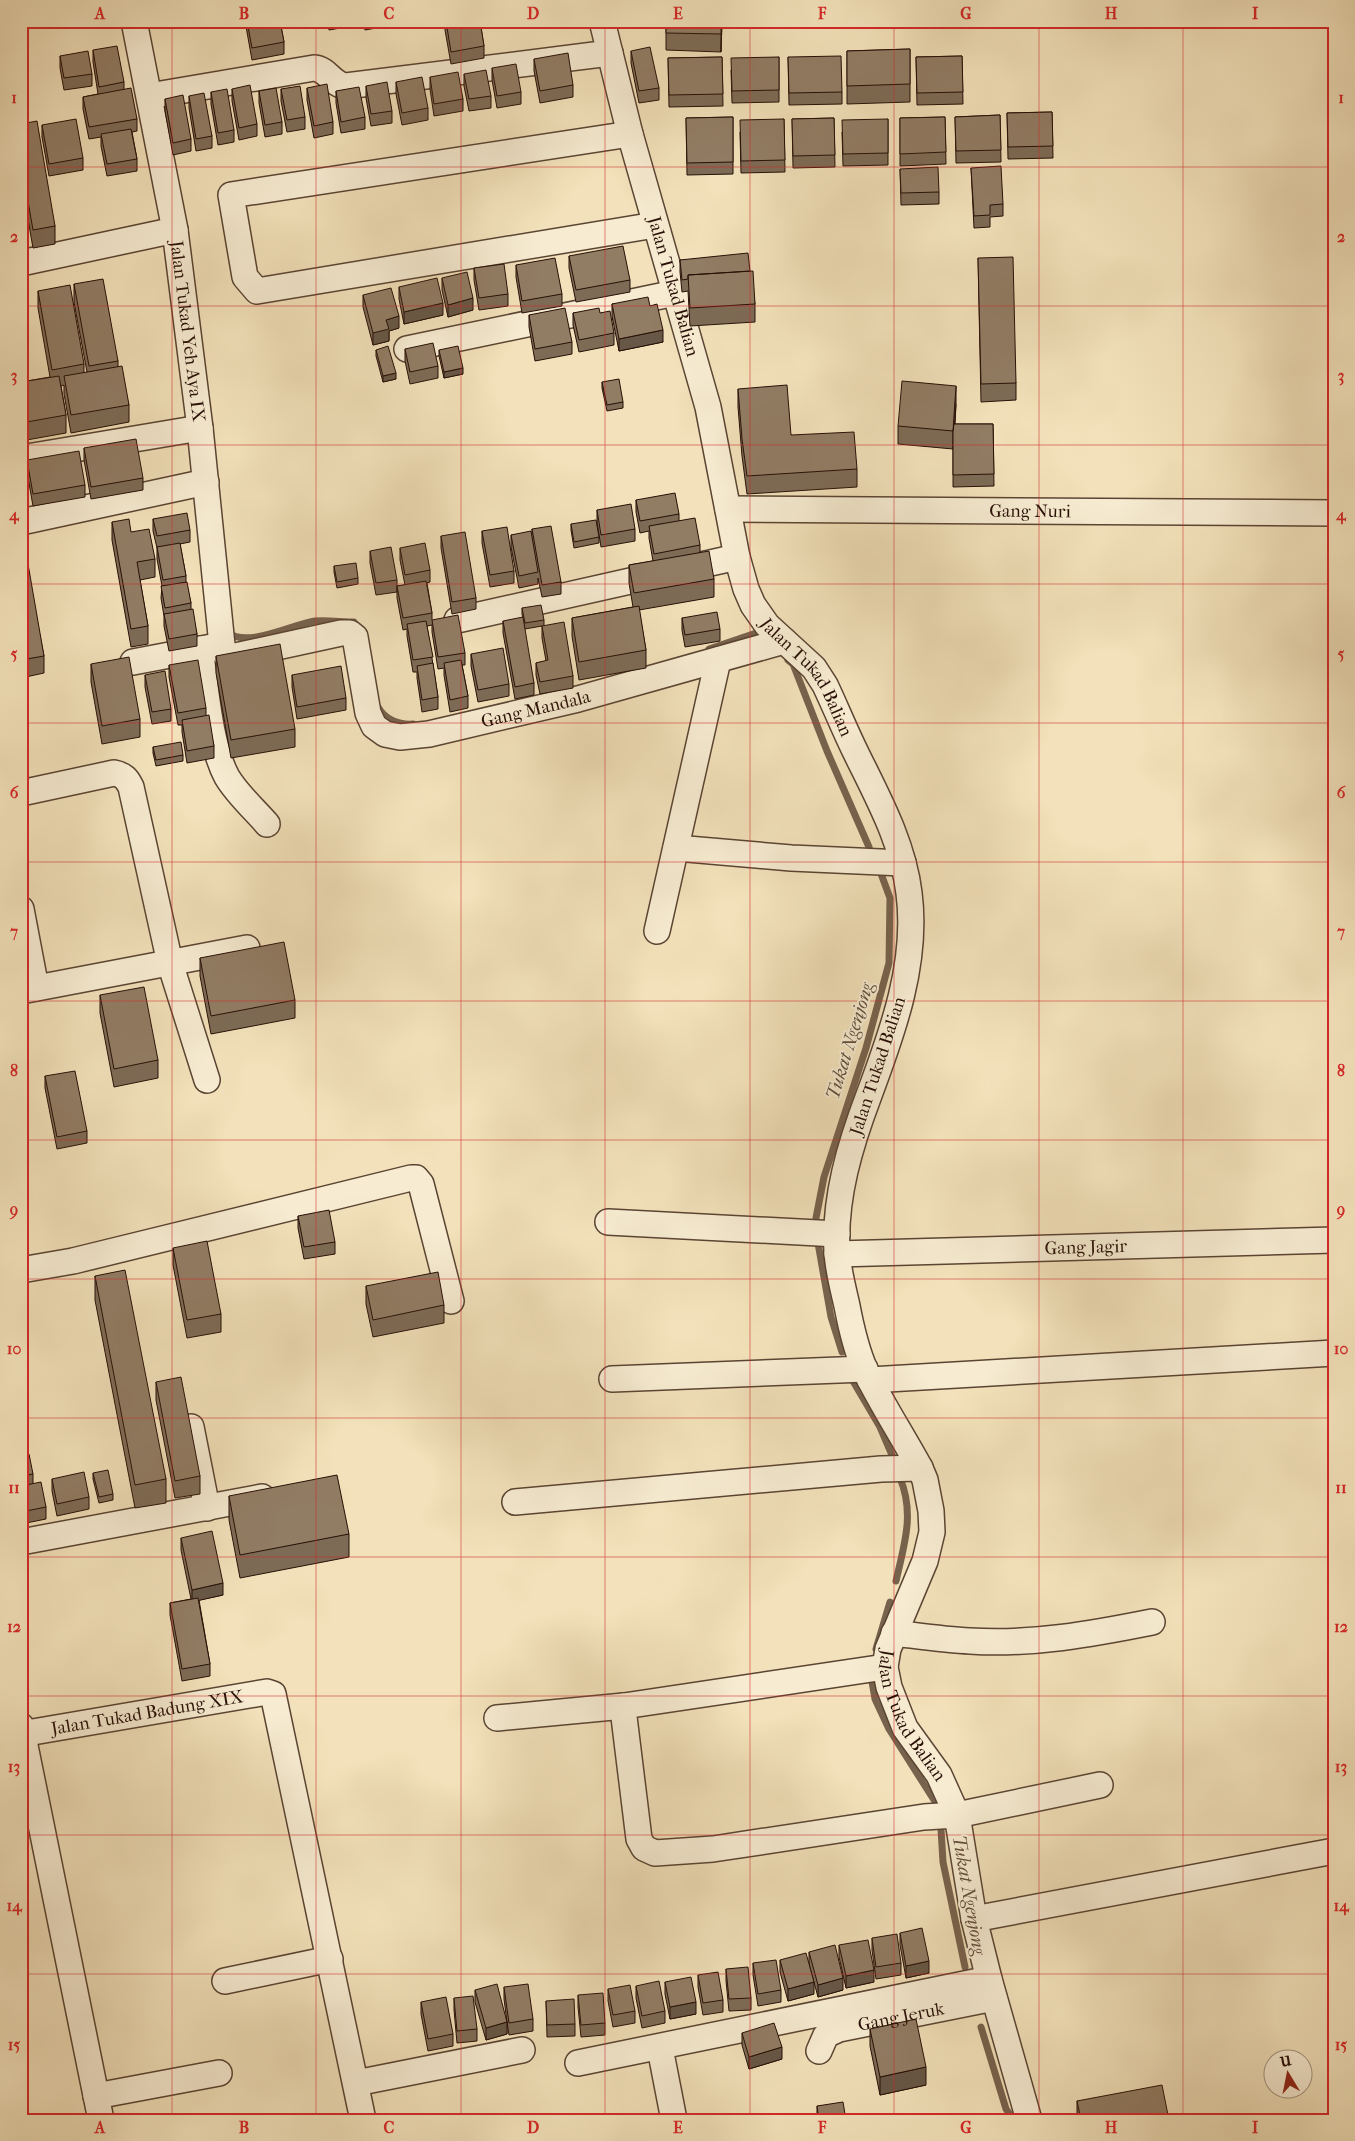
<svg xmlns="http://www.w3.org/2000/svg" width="1355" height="2141" viewBox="0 0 1355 2141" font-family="'IM FELL French Canon',serif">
	<rect width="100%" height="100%" fill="#f2e1ba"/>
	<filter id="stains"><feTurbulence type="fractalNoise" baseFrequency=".004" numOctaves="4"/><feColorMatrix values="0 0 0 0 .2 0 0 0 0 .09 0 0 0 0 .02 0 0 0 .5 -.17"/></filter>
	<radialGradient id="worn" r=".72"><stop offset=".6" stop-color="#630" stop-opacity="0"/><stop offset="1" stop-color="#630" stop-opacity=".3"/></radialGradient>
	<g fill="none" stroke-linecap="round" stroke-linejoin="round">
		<path stroke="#77624d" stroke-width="7" d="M228,632c18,17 65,-8 87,-11 13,-1 27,1 39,1l5,7
			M709,649l50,-17 5,5
			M788,660l5,4 34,87 42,96
			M378,707c7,13 21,18 35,17
			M816,1218l8,-41 42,-129 23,-85 1,-65 -10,-27
			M818,1243l13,74 11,35
			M850,1376l30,51 15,35
			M896,1581c8,-36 19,-67 4,-103
			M876,1649l14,-47
			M871,1676l4,23 14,30 45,71
			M941,1829l2,33 22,105
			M981,2027l25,82 8,11"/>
		<defs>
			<g id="minor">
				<path id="s1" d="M134,21l41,209 25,198 22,217 3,9 6,3 110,-24h9l5,4 13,76 6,13 11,8 15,3 29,-3 149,-35 206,-58"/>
				<path id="s2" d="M602,21l28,113 78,273 29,150 9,32 7,16 14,20 47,43 11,17c11,23 20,46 31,68 22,45 47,90 53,140 9,69 -16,138 -40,202 -19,50 -35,103 -32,157 1,18 6,36 10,54 4,21 9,43 18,64 16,33 37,65 55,98l5,12 6,31 1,21 -7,29 -37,88 -3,18 4,20 16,41 34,47 18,40 17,104 15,60 40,141"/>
				<path d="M161,94l153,-26c14,1 18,17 32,18l264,-33"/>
				<path d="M630,134l-399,61 14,82 12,14 398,-66"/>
				<path d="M21,263l154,-33"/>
				<path d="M407,349l268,-56"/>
				<path d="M21,458l179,-30"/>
				<path id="s3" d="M728,509l606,4"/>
				<path d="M21,522l185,-40"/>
				<path d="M457,620l280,-63"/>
				<path d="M200,649c6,37 9,95 27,128 10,17 27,32 40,47"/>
				<path d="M133,662l84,-16"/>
				<path d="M21,793l93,-20c10,2 13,6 17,14l39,176 37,117"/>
				<path d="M676,848l115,10 112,5"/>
				<path d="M21,909l15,79"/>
				<path d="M657,931l61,-271"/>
				<path d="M21,991l226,-43"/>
				<path d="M608,1222l229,12"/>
				<path id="s4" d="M837,1254l497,-14"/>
				<path d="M21,1270l52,-9 338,-83h5l5,6 30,117"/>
				<path d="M612,1379l253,-10"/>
				<path d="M870,1380l464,-27"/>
				<path d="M191,1427l16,81"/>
				<path d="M515,1502l366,-33 39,-1"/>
				<path d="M21,1542l241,-45"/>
				<path d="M894,1633c25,3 51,7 76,8 62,4 122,-7 182,-19"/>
				<path d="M624,1706v11l15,122 5,9 11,5 58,-4 211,-32 33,-2 143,-30"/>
				<path d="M497,1718l127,-12 261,-39"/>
				<path d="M21,1726l80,394"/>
				<path id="s5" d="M21,1734l246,-42 6,2 90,426"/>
				<path d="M974,1919l360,-68"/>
				<path d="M225,1981l105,-22"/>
				<path d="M660,2048l14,72"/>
				<path id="s6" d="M819,2051l7,-16 13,-6 155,-31"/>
				<path d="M578,2063l411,-84"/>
				<path d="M356,2083l166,-33"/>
				<path d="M96,2096l123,-23"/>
			</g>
		</defs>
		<use href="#minor" stroke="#5a4433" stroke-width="28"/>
		<use href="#minor" stroke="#f7ecd2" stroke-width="25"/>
	</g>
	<path fill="#7d6b56" stroke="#270f06" d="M245,21h35l4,21v12l-32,6z
		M327,21h31v4l-29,5z
		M363,21h53l-51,9z
		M445,21h35l4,25v12l-33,6 -6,-34z
		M666,21h56l-1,31 -55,-2z
		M910,49v53l-63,2v-53z
		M93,50l31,32v8l13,29v12l-5,1 5,27v12l-30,5 -6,-30v-9l-12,2 -6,-30v-12l15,-3 -5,-32z
		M631,51l28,37v12l-20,3 -8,-40z
		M60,56l32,18v12l-28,4 -4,-22z
		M962,56l1,48 -46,1 -1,-48z
		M722,57l1,49 -54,1 -1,-49z
		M779,57v45l-47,1 -1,-33z
		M788,57l54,35v12l-53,1z
		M534,59l39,26v12l-33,6 -6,-32z
		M492,68l29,24v12l-24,4 -5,-28z
		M464,74l27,22v12l-22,3 -5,-25z
		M430,77l33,22v12l-29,5 -4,-27z
		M396,82l32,26v12l-26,5 -6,-31z
		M366,86l26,25v12l-21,3 -5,-28z
		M307,88l26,34v12l-19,4 -7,-38z
		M232,89l25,35v12l-18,4 -7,-39z
		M281,89l24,28v12l-18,3 -6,-31z
		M259,91l23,31v12l-17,3 -6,-34z
		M336,91l29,26v12l-24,4 -5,-30z
		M211,92l23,38v12l-16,3 -7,-41z
		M189,96l23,40v12l-16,3 -7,-43z
		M165,99l26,40v12l-18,4 -8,-44z
		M1052,112l1,46 -45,1 -1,-46z
		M1000,115l1,47 -45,1 -1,-46z
		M733,117v57l-46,1 -1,-57z
		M945,117l1,47 -46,2v-48z
		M834,118l1,49 -42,1 -1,-49z
		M784,119l1,53 -44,1 -1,-41z
		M888,119v46l-45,1 -1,-34z
		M21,124l34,102v18l-22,4 -12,-69z
		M42,125l41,33v12l-34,6 -7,-39z
		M971,168l32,36v12l-13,1v10l-16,1z
		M900,169l39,23v12l-38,1z
		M21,203l5,28v18l-5,1z
		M569,256l61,24v12l-54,10 -7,-34z
		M978,258l38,125v17l-35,2z
		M680,260l70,11 5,33v18l-65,4 -2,-35 -6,1 -2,-20z
		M516,265l46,29v12l-40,7 -6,-36z
		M474,268l34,26v12l-29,4 -5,-30z
		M442,278l31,32 -25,7 -6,-27z
		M74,284l44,77v6l11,38v17l-58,11 -7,-39v-9l-3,1 5,29v18l-45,8v-59l29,-5 -12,-69v-17l46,73v9l3,-1 -13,-70z
		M399,287l44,28 -39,9 -5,-25z
		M363,295l36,33 -10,3v10l-16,4 -10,-38z
		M612,304l38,2 13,36 -44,9 -7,-35z
		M573,313h27l14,20v12l-35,7 -6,-27z
		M529,315l43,27v12l-37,7 -6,-34z
		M405,349l33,17v12l-28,6 -5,-23z
		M376,350l20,29 -13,3 -7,-26z
		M439,350l24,24 -19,4 -5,-22z
		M602,382l21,20v6l-16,3 -5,-23z
		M738,389l53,46 66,34v18l-110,7 -5,-38 -4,-49z
		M956,404l-1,20h38l1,62 -41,1v-38l-55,-5v-18z
		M84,448l59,30v12l-52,9 -7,-39z
		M27,460l58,25v12l-52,9 -6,-34z
		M21,482l3,14v12l-3,1z
		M636,500l43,14v6l21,25v8l14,26v18l-75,13 7,40v18l-67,12 -7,-44v-18l61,-11 -4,-24v-18l24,-4 -4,-23v-7l-9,2 -4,-21z
		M597,510l38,19v12l-34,6 -4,-25z
		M153,519l37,11v12l-10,2 6,32v6l5,21v6l6,25v12l-28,5 -5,-25v-10l-3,-18 1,-12 -5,-27v-11l-4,-17z
		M112,522l19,10 24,27v18l-15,3 8,46v18l-17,3 -19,-107z
		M571,524l28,13v6l-25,5 -3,-18z
		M532,529l29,53v12l-19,3 -4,-19v6l-19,4 -8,-41v-12h21z
		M482,531l32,40v12l-24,4 -8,-44z
		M441,536l35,62v11l-24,5 -11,-66z
		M21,542l23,114v17l-23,5z
		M400,548l30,22v12l-3,1 5,30v7l33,33v12h-3l6,31v12l-18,4 -6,-37v-7l-6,1 -6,-37v-7l-5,1 11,71v12l-16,3 -5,-34v-6h-4l-6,-36v-7l-4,1 -6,-32v-12l8,-1 -5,-25z
		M370,551l27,29v12l-21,3 -6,-32z
		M334,566l24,12v6l-21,4 -3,-16z
		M522,608l22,12v5l29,51v12l-33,6 -4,-19v-12l10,-2 -4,-23v-12l-17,3 -3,-15z
		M682,618l38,11v12l-35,6 -3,-17z
		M503,621l31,62v12l-19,4 -12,-66z
		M471,654l38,30v12l-31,6 -7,-36z
		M216,656l79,73v18l-64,11 -15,-85z
		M91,664l49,55v18l-38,7 -11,-62z
		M169,665l37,43v7l8,31v12l-27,5 -5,-31v-7h-4l-9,-48z
		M145,675l26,34v12l-19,3 -7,-37z
		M292,675l54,23v12l-49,9 -5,-32z
		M153,747l30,8v6l-27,5 -3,-13z
		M200,958l95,42v18l-84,16 -11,-58z
		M100,995l58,65v18l-44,9 -14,-74z
		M45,1076l42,55v12l-30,6 -12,-61z
		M298,1216l37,26v12l-31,5 -6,-31z
		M173,1248l48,66v18l-34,6 -14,-73z
		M95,1276l71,203v24l-31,5 -40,-208z
		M366,1286l78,19v18l-71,14 -7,-33z
		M156,1382l44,94v18l-25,4 -19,-98z
		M21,1455l12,19v9l13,24v12l-25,5z
		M93,1473l20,21v6l-14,3 -6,-24z
		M52,1479l37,18v12l-32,7 -5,-25z
		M229,1496l120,38v23l-109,21 -11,-58z
		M181,1538l42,57 -24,5 11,64v12l-28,5 -12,-66v-12l21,-4 -10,-49z
		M900,1933l29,40 -23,5 -6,-33z
		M872,1938l29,25v12l-25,4 -4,-29z
		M839,1945l35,37 -28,6 -7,-31z
		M809,1952l34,38 -25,7 -9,-33z
		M780,1960l34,34 -26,7 -8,-29z
		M753,1963l28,27v12l-23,4 -5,-31z
		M726,1969l25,29v12l-22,1 -3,-30z
		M698,1975l25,25v12l-20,3 -5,-28z
		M665,1982l31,32 -26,5 -5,-25z
		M636,1986l29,25v12l-23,5 -6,-30z
		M504,1987l29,32v12l-24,4 -2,-13v12l-21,6 -11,-38v-12l32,32 -3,-23z
		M608,1989l27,22v12l-22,4 -5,-26z
		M578,1995l27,28v12l-24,2 -3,-30z
		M454,1998l23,31v12l-20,2 -3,-33z
		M546,2001l29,23v12l-28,1z
		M421,2002l32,32v12l-25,5 -7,-37z
		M870,2029l56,56 -46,10 -10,-49z
		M742,2033l40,26 -33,10 -7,-24z
		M1077,2101l92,19h-92z
		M817,2106l29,14h-29z"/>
	<path fill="#665746" stroke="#270f06" d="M721,21h1l-1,31z
		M473,298v12l-25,7v-12z
		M443,303v12l-39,9v-12z
		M399,316v12l-10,3v10l-16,4v-12l13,-13z
		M663,330v12l-44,9v-12z
		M463,368v6l-19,4v-6z
		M396,373v6l-13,3v-6z
		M956,386v18l-3,45v-18z
		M223,1583v12l-31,7v-12z
		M929,1961v12l-23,5v-12z
		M874,1970v12l-28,6v-12z
		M843,1978v12l-25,7v-12z
		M814,1982v12l-26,7v-12z
		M696,2002v12l-26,5v-12z
		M507,2022v12l-21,6v-12z
		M782,2047v12l-33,10v-12z
		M926,2067v18l-46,10v-18z"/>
	<path fill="#917c64" stroke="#270f06" d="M247,21h33l4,21 -32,6z
		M446,21h34l4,25 -33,6z
		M666,21h55v13l-55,-1z
		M117,46l7,36 -25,5 -6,-37z
		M650,47l9,41 -20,3 -8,-40z
		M910,49v35l-63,2v-35z
		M88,51l4,23 -28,4 -4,-22z
		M568,53l5,32 -33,6 -6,-32z
		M841,56l1,36 -53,1 -1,-36z
		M962,56l1,36 -46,1 -1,-36z
		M722,57l1,37 -54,1 -1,-37z
		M779,57v33l-47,1 -1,-33z
		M516,64l5,28 -24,4 -5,-28z
		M486,70l5,26 -22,3 -5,-25z
		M458,72l5,27 -29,5 -4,-27z
		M422,77l6,31 -26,5 -6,-31z
		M387,82l5,29 -21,3 -5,-28z
		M327,84l6,38 -19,4 -7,-38z
		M250,85l7,39 -18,4 -7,-39z
		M300,86l5,31 -18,3 -6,-31z
		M359,87l6,30 -24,5 -5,-31z
		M131,88l6,31 -48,8 -6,-30z
		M276,88l6,34 -17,3 -6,-34z
		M227,89l7,41 -16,3 -7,-41z
		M204,93l8,43 -16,3 -7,-43z
		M183,95l8,44 -18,4 -8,-44z
		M1052,112l1,34 -45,1 -1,-34z
		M1000,115l1,35 -45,1 -1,-34z
		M733,117v45l-46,1 -1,-45z
		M945,117l1,35 -46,2v-36z
		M834,118l1,37 -42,1 -1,-37z
		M76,119l7,39 -34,6 -7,-39z
		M784,119l1,41 -44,1 -1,-41z
		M888,119v34l-45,1 -1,-34z
		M37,121l18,105 -22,4 -12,-69v-37z
		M131,129l6,30 -30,5 -6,-30z
		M1001,166l2,38 -13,1v10l-16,1 -3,-48z
		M938,167l1,25 -38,1 -1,-24z
		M21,203l5,28 -5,1z
		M623,246l7,34 -54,10 -7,-34z
		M748,253l2,18 -62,4v4l-6,1 -2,-20z
		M1013,257l3,126 -35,1 -3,-126z
		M555,258l7,36 -40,7 -6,-36z
		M504,264l4,30 -29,4 -5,-30z
		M753,271l2,33 -65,4 -2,-33z
		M467,272l6,26 -25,7 -6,-27z
		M437,278l6,25 -39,9 -5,-25z
		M103,279l15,82 -29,5 -15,-82z
		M70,285l14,79 -32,6 -14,-79z
		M391,288l8,28 -13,4 3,9 -16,4 -10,-38z
		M648,297l2,9 7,-2 6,26 -44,9 -7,-35z
		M565,308l7,34 -37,7 -6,-34z
		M599,308l1,5 10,-2 4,22 -35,7 -6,-27z
		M433,343l5,23 -28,6 -5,-23z
		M388,346l8,27 -13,3 -7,-26z
		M458,346l5,22 -19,4 -5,-22z
		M122,366l7,39 -58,10 -7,-39z
		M59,376l7,39 -45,8v-41z
		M619,379l4,23 -16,3 -5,-23z
		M902,381l54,5 -3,45 -55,-5z
		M787,385l4,50 63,-3 3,37 -110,7 -5,-37 -4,-50z
		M954,424h39l1,50 -41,1v-44z
		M136,439l7,39 -52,9 -7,-39z
		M79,451l6,34 -52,9 -6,-34z
		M21,482l3,14 -3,1z
		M675,493l4,21 -39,7 -4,-21z
		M631,504l4,25 -34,6 -4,-25z
		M187,513l3,17 -33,6 -4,-17z
		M695,518l5,27 -46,9 -5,-28z
		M129,519l2,13 18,-3 6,30 -18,3 11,64 -17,3 -19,-107z
		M596,520l3,17 -25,5 -3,-18z
		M551,526l10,56 -19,3 -10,-56z
		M507,527l7,44 -24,4 -8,-44z
		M531,531l7,41 -19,4 -8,-41z
		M465,532l11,66 -24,4 -11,-66z
		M24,541l20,115 -23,4v-118z
		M180,543l6,33 -23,4 -6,-33z
		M425,543l5,27 -25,5 -5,-27z
		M391,547l6,33 -21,3 -6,-32z
		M709,551l5,28 -80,14 -5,-28z
		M356,563l2,15 -21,4 -3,-16z
		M426,581l6,32 -29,5 -6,-32z
		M187,582l4,21 -26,5 -4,-22z
		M541,605l3,15 -19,3 -3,-15z
		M639,606l7,44 -67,12 -7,-44z
		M193,609l4,25 -28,5 -5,-25z
		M717,612l3,17 -35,6 -3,-17z
		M458,615l7,38 -27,4 -6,-37z
		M523,617l11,66 -19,4 -12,-66z
		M426,621l7,36 -20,3 -6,-36z
		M564,622l9,54 -33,6 -4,-19 12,-3 -6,-34z
		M280,644l15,85 -64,11 -15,-84z
		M503,648l6,36 -31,6 -7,-36z
		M129,657l11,62 -38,7 -11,-62z
		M198,660l8,48 -28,5 -9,-48z
		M461,660l7,36 -18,4 -6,-37z
		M433,663l5,34 -16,3 -5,-34z
		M341,666l5,32 -49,9 -5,-32z
		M165,671l6,38 -19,3 -7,-37z
		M209,715l5,31 -27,5 -5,-31z
		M181,742l2,13 -27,5 -3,-13z
		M284,942l11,58 -84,16 -11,-58z
		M144,987l14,73 -44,9 -14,-74z
		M75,1071l12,60 -30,6 -12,-61z
		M329,1210l6,32 -31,5 -6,-31z
		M207,1241l14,73 -34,6 -14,-72z
		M125,1270l41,209 -31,6 -40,-209z
		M438,1272l6,33 -71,15 -7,-34z
		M181,1377l19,99 -25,5 -19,-99z
		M29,1454l4,20 -12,2v-21z
		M108,1470l5,24 -14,3 -6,-24z
		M84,1472l5,25 -32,7 -5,-25z
		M337,1475l12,59 -109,21 -11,-59z
		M41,1482l5,25 -25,5v-26z
		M212,1531l11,52 -31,7 -11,-52z
		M198,1598l12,66 -28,5 -12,-66z
		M922,1928l7,33 -23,5 -6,-33z
		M897,1934l4,29 -25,4 -4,-29z
		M868,1940l6,30 -28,6 -7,-31z
		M835,1945l8,33 -25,7 -9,-33z
		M806,1953l8,29 -26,7 -8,-29z
		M776,1960l5,30 -23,4 -5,-31z
		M748,1967l3,31 -22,1 -3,-30z
		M718,1972l5,28 -20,3 -5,-28z
		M691,1977l5,25 -26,5 -5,-25z
		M659,1981l6,30 -23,5 -6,-30z
		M497,1984l10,38 -21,6 -11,-38z
		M528,1984l5,35 -24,4 -5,-36z
		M630,1985l5,26 -22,4 -5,-26z
		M603,1993l2,30 -24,2 -3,-30z
		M473,1996l4,33 -20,2 -3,-33z
		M446,1997l7,37 -25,5 -7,-37z
		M574,1999l1,25 -28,1 -1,-24z
		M916,2019l10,48 -46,10 -10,-48z
		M774,2023l8,24 -33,10 -7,-24z
		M1162,2085l7,35h-88l-4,-19z
		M843,2102l3,18h-27l-2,-14z
		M775,2114l1,6h-33v-1z"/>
	<path fill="none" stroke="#d62828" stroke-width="1" stroke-opacity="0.55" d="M172,21v2099M316,21v2099M461,21v2099M605,21v2099M750,21v2099M894,21v2099M1039,21v2099M1183,21v2099M21,167h1313M21,306h1313M21,445h1313M21,584h1313M21,723h1313M21,862h1313M21,1001h1313M21,1140h1313M21,1279h1313M21,1418h1313M21,1557h1313M21,1696h1313M21,1835h1313M21,1974h1313"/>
	<g text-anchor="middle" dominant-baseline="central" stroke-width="4" stroke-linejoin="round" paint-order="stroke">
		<g font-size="18" fill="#270f06" stroke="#f7ecd2">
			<text stroke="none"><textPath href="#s2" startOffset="275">Jalan Tukad Balian</textPath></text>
			<text stroke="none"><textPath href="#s1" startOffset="315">Jalan Tukad Yeh Aya IX</textPath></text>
			<text stroke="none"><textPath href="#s3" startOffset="302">Gang Nuri</textPath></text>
			<text stroke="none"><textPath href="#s2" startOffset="695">Jalan Tukad Balian</textPath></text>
			<text stroke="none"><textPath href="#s1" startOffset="1034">Gang Mandala</textPath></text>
			<text transform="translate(878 1066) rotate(-72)">Jalan Tukad Balian</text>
			<text stroke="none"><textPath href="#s4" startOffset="249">Gang Jagir</textPath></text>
			<text stroke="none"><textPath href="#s5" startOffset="128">Jalan Tukad Badung XIX</textPath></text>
			<text stroke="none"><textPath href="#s2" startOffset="1805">Jalan Tukad Balian</textPath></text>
			<text stroke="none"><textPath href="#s6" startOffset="95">Gang Jeruk</textPath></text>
		</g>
		<g font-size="19" font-style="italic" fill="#634e3c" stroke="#f7ecd2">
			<text transform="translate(850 1041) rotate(-73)">Tukat Ngenjong</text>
			<text transform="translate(969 1895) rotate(80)">Tukat Ngenjong</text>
		</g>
	</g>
	<rect width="1355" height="2141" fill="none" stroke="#f2e1ba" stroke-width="55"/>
	<g transform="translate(1288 2074) rotate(350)"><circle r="24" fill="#f7ecd2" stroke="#a49480"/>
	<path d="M0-4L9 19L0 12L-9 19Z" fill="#8f2418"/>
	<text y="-8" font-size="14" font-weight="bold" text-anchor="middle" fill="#270f06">U</text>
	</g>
	<rect x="28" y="28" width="1300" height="2086" fill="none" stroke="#d62828" stroke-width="2"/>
	<g font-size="16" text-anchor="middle" font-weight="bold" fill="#d62828">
		<text x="100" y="19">A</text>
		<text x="244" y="19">B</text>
		<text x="389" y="19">C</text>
		<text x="533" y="19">D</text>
		<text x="678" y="19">E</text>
		<text x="822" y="19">F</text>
		<text x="966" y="19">G</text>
		<text x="1111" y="19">H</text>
		<text x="1255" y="19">I</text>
		<text x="14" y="103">1</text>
		<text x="1341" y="103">1</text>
		<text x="14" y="242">2</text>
		<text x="1341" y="242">2</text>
		<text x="14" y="381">3</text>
		<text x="1341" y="381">3</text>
		<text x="14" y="520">4</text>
		<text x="1341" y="520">4</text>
		<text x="14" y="659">5</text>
		<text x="1341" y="659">5</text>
		<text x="14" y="798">6</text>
		<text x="1341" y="798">6</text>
		<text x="14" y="937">7</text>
		<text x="1341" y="937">7</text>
		<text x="14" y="1076">8</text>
		<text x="1341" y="1076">8</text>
		<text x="14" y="1215">9</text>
		<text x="1341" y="1215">9</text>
		<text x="14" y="1354">10</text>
		<text x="1341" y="1354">10</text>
		<text x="14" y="1493">11</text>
		<text x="1341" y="1493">11</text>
		<text x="14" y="1632">12</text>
		<text x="1341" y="1632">12</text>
		<text x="14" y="1772">13</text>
		<text x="1341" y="1772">13</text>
		<text x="14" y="1911">14</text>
		<text x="1341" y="1911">14</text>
		<text x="14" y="2050">15</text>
		<text x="1341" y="2050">15</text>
		<text x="100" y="2133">A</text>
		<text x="244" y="2133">B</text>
		<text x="389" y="2133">C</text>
		<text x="533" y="2133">D</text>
		<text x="678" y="2133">E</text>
		<text x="822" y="2133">F</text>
		<text x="966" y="2133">G</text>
		<text x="1111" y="2133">H</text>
		<text x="1255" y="2133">I</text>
	</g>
	<rect width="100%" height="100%" filter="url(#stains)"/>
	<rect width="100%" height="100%" fill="url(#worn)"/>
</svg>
